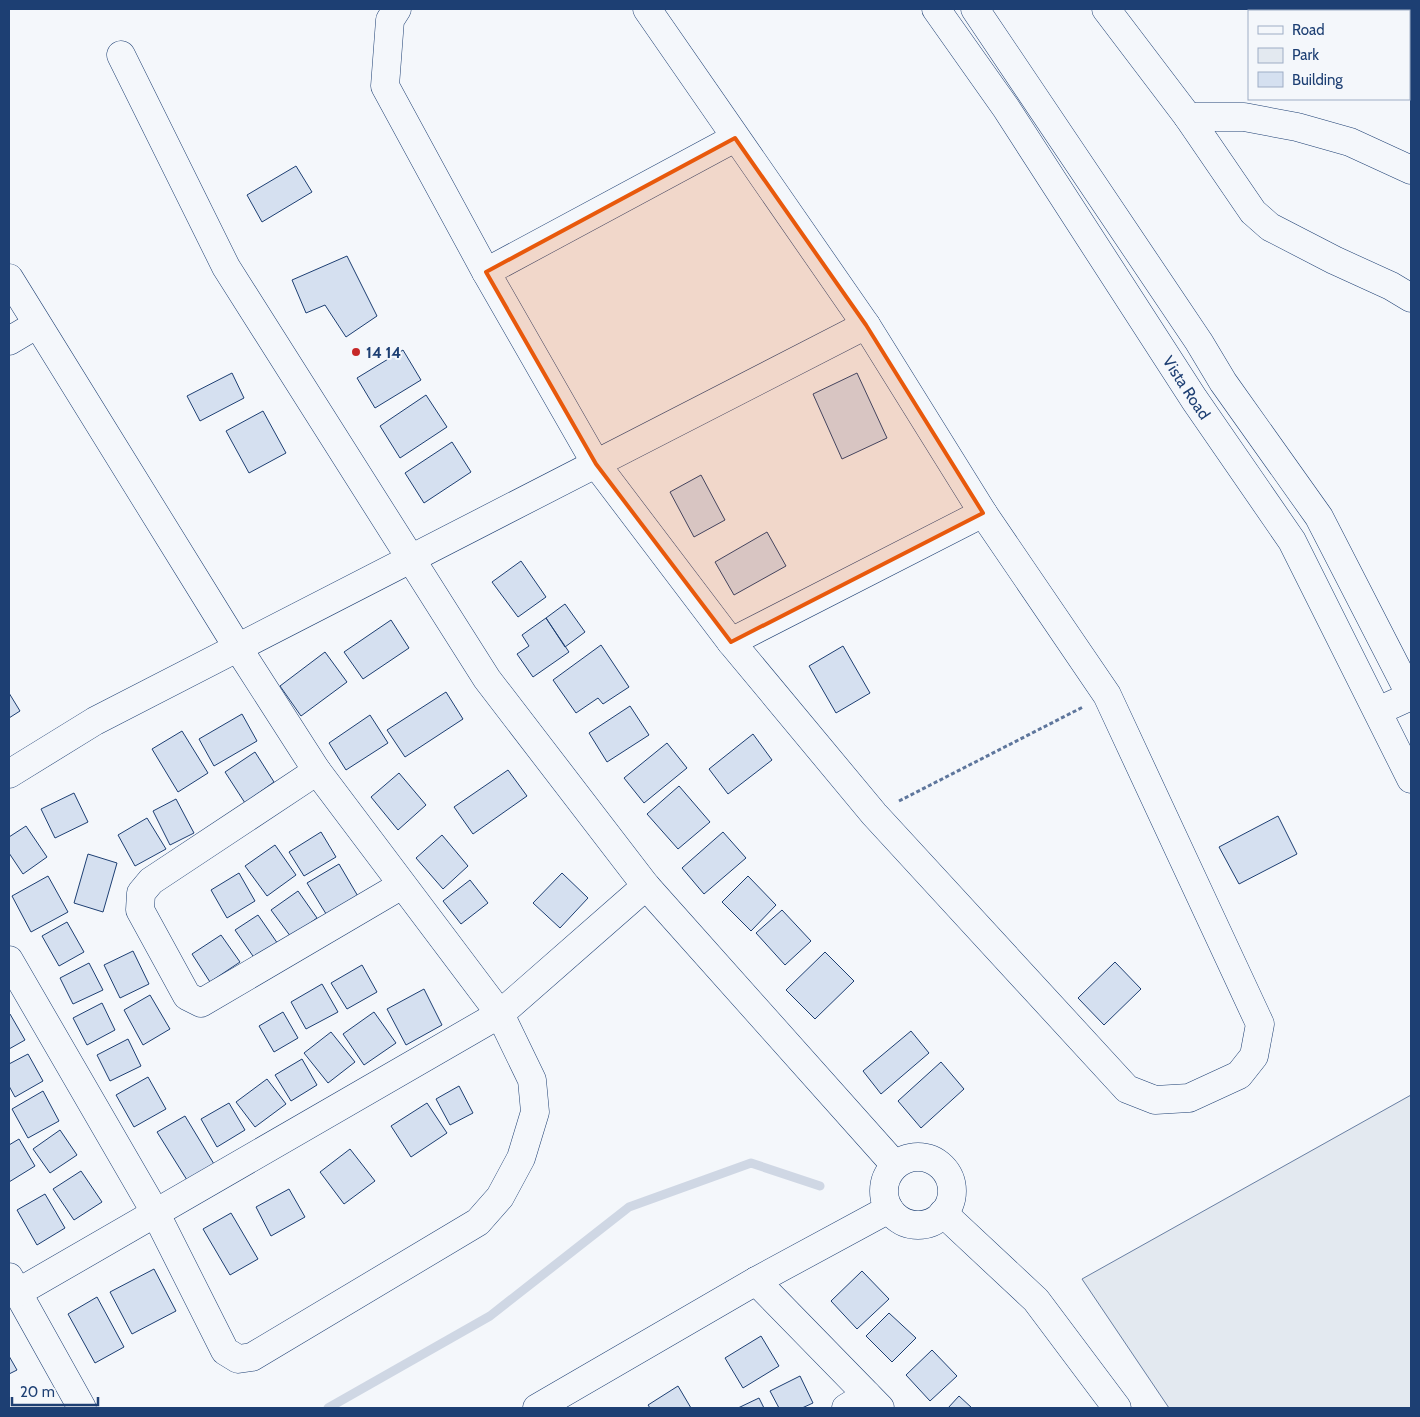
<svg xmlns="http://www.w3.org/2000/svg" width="1420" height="1417" viewBox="0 0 1420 1417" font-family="Cabin,sans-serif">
	<rect width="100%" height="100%" fill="#f4f7fb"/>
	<path fill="#e3e9f0" stroke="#687fa3" d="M1411,1095v313h-242l-87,-129z"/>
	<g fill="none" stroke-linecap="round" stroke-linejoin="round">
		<path stroke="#cfd7e4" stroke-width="9" d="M328,1408l162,-92 139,-109 122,-44 69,23"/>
	</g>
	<path fill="#d5e0f0" stroke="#1d3f73" d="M296,166l16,26 -50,30 -15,-27z
		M347,256l30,60 -31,21 -21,-32 -19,8 -14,-33z
		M403,350l18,30 -46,28 -18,-30z
		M232,373l12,25 -44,23 -13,-25z
		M857,373l30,65 -45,21 -29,-65z
		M426,395l21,32 -47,31 -20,-32z
		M263,411l23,42 -37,20 -23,-42z
		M452,442l19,30 -47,31 -19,-30z
		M701,475l24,45 -31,17 -24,-45z
		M767,532l19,34 -52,29 -19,-33z
		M521,561l25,36 -28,20 -26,-35z
		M565,604l20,28 -20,15 -19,-29z
		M546,618l23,34 -36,25 -16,-23 12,-8 -7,-11z
		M391,620l18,28 -46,31 -19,-27z
		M601,645l28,42 -26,17 -5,-6 -22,15 -23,-33z
		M843,646l27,47 -34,20 -27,-47z
		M325,652l22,30 -46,34 -21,-30z
		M446,692l17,27 -58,38 -18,-27z
		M9,693l11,18 -11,7z
		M630,706l19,29 -42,27 -18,-29z
		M242,714l15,27 -43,25 -15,-27z
		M370,715l18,28 -42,27 -17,-27z
		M182,731l26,42 -30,19 -26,-43z
		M753,734l19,26 -44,34 -19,-25z
		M667,743l20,25 -43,35 -20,-25z
		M255,752l19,30 -29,21 -20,-31z
		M508,770l19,26 -54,38 -19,-27z
		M399,773l27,32 -28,25 -27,-33z
		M679,786l31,36 -32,27 -31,-35z
		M74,793l14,29 -33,16 -14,-29z
		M176,799l18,34 -24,12 -17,-34z
		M1278,816l19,38 -58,30 -20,-37z
		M147,818l19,31 -31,17 -17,-31z
		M26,826l21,31 -24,17 -14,-21v-16z
		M321,832l15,25 -32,19 -15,-24z
		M723,832l23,26 -42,36 -22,-26z
		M442,835l26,31 -25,23 -27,-31z
		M275,845l21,30 -29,21 -22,-30z
		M88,854l29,9 -14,49 -29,-9z
		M339,864l20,34 -31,19 -21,-34z
		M239,873l16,28 -28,17 -16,-28z
		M562,873l26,25 -28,30 -27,-25z
		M48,876l20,36 -37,20 -19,-36z
		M748,876l28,29 -25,26 -29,-29z
		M470,880l18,23 -27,21 -18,-23z
		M298,891l19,27 -26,19 -20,-27z
		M782,910l29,31 -26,24 -29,-32z
		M258,915l20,29 -23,15 -20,-29z
		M67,922l17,30 -25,14 -17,-30z
		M221,935l19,27 -30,20 -18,-28z
		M133,951l16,33 -29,14 -16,-33z
		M825,952l29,29 -39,38 -29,-29z
		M1115,962l26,27 -37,36 -26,-27z
		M89,963l14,27 -30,14 -13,-26z
		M362,965l15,27 -30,17 -16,-26z
		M322,984l16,28 -32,17 -15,-27z
		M424,989l18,36 -36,20 -19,-36z
		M150,995l20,34 -27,16 -19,-35z
		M102,1003l13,27 -28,15 -14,-27z
		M283,1012l15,26 -24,14 -15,-26z
		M374,1012l22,31 -32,22 -21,-31z
		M10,1014l15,26 -16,9v-34z
		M911,1031l18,22 -48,41 -18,-23z
		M331,1032l24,30 -27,21 -24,-30z
		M128,1039l13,27 -31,15 -13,-26z
		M28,1054l15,27 -28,16 -6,-11v-22z
		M302,1059l15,26 -26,16 -16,-26z
		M941,1062l23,27 -43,39 -23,-27z
		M148,1077l18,32 -32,18 -18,-32z
		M267,1079l19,25 -31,23 -19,-25z
		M459,1086l14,27 -23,12 -14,-26z
		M43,1091l16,30 -31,17 -16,-29z
		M229,1103l16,27 -28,17 -16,-28z
		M427,1103l20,30 -36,24 -20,-31z
		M185,1116l29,48 -27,16 -30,-48z
		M60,1130l17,25 -27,18 -17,-24z
		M19,1139l16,27 -26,16v-37z
		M350,1149l25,32 -31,23 -24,-32z
		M81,1171l21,31 -28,18 -21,-31z
		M289,1189l16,28 -34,19 -15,-29z
		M45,1194l20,34 -28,17 -20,-35z
		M231,1213l27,46 -28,16 -27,-46z
		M154,1269l22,42 -44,23 -22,-42z
		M862,1271l27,28 -32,30 -26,-28z
		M97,1297l27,50 -29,16 -27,-49z
		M889,1313l27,25 -24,24 -26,-26z
		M761,1336l18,30 -36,22 -18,-30z
		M932,1350l25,26 -27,25 -24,-26z
		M9,1356l8,14 -8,4z
		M800,1376l13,27 -11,5h-23l-9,-17z
		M678,1386l13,22h-41l-2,-3z
		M959,1396l13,12h-24z
		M759,1398l5,10h-26z"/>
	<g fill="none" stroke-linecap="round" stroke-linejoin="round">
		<defs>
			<g id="minor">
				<path d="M397,9l-7,11 -5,66 101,186 110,192 135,178 143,172 253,275 28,11 34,-2 50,-23 15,-19 6,-32 -153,-329 -124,-182 -117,-188 -219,-316"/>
				<path id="s1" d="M936,9l70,99 188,291 98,142 119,238"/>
				<path d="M975,9l224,333 24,40 96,135 92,179 -33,15"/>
				<path d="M1106,9l82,108 65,95 17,15 64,33 57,26 20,12"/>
				<path d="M121,55l105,212 261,412 159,207 249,279"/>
				<path d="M1188,117h56l53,10 53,15 61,28"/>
				<path d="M486,272l249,-134"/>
				<path d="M9,278l229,370 79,123 183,243 32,66 3,32 -14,46 -21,39 -22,25 -226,135 -14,2 -13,-8 -70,-139 -146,-252"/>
				<path d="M9,341l27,-16"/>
				<path d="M731,642l252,-129"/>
				<path d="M317,771l-166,110 -10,12 -1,17 47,86 14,7 201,-118"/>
				<path d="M9,774l86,-53 771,-396"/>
				<circle cx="918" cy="1191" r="34"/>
				<path d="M943,1213l93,87 81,108"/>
				<path d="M9,1277l73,131"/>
				<path d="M756,1281l124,127"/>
				<path d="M17,1293l483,-279 146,-128"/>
				<path d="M537,1408l219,-127 133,-72"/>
				<path d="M846,1408l21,-13"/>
			</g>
		</defs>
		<use href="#minor" stroke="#1d3f73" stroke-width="29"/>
		<path stroke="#5e769c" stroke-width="3" stroke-dasharray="4 2.5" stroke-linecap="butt" d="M899,801l184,-94"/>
		<use href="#minor" stroke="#f4f7fb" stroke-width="28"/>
	</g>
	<path fill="#e8590c" fill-opacity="0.2" stroke="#e8590c" stroke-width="4" stroke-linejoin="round" d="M735,138l131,187 117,188 -252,129 -135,-178 -110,-192z"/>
	<circle fill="#c62828" stroke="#f4f7fb" stroke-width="2" cx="356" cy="352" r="5"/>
	<g text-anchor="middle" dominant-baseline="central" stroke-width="4" stroke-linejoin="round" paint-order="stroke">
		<g font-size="16" font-weight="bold" fill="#1d3f73" stroke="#f4f7fb" text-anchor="start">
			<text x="366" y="352">14 14</text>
		</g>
		<g font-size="16" fill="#1d3f73" stroke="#f4f7fb">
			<text stroke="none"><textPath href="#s1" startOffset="454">Vista Road</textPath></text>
		</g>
	</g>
	<rect width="1420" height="1417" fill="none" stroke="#1d3f73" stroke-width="20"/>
	<rect x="1248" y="10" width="162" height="90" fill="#f4f7fb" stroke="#9eadc5"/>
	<rect x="1258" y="26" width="25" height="8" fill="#f4f7fb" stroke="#9eadc5"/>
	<text x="1292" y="35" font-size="15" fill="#1d3f73">Road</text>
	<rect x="1258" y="48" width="25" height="15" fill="#e3e9f0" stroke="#9eadc5"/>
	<text x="1292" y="60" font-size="15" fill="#1d3f73">Park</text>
	<rect x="1258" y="72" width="25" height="15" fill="#d5e0f0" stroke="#9eadc5"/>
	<text x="1292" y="85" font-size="15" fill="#1d3f73">Building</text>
	<path d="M12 1397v8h86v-8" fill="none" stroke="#1d3f73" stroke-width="2.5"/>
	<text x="20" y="1397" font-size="15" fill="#1d3f73" stroke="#f4f7fb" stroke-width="4" paint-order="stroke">20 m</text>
</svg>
